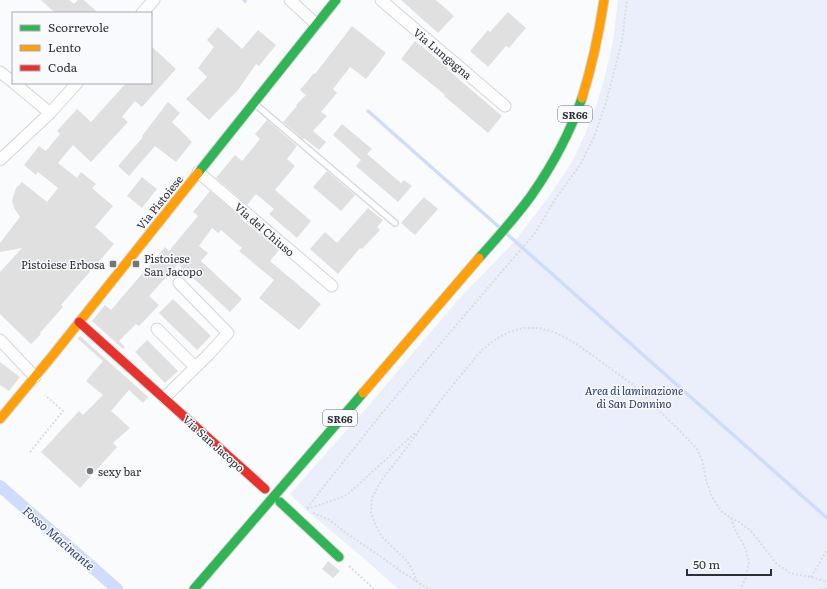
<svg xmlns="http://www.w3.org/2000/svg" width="827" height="589" viewBox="0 0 827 589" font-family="Literata,serif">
	<rect width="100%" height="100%" fill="#f9fbfd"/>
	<path fill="#ebeffb" d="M618,0h209v589h-429l-31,-28 -61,-51 -16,-16 80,-90 87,-103 58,-60 35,-46 22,-33 13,-28 12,-31 8,-27 8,-35z"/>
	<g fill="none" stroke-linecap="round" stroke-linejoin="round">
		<path stroke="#d0dcfc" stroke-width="3.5" d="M244,0l1,1
			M368,111l131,116
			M507,234l320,284"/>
		<path stroke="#d0dcfc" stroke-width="12" d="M0,486l117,103"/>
	</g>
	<path fill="#e1e0e0" d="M41,0h28l5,4 4,-4h6l14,13h-43z
		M401,0h35l18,16 -16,17z
		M508,12l18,16 -17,20 -3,-2 -18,21 -18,-16 18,-21 2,2z
		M352,26l34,27 -20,26 -16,-12 -17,22 4,4 -16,19 6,4 -14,15 13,11 -7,8 -15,-12 -1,1 -20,-17 14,-16 -1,-1 10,-10 -6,-5 14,-17 1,1z
		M218,27l24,22 16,-19 18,15 -17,21 -3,-2 -18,26 -29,30 -23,-21 21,-22 -9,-9 16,-21 -7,-7z
		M415,41l33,27 -1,1 55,47 -14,17 -44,-37 1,-1 -44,-36z
		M151,46l25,23 -34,38 -7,-6 -13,16 6,5 -37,40 -18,-17 -15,18 19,15 4,-6 15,12 -4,4 21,18 -18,21 19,17 -53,61 2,2 -23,26 1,1 -10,10 -31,-30v-42l22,-24 -22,4v-9l20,-26 -6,-9 -2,-8 4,-12 6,-6 25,20 11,-14 -20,-16 -2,3 -12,-10 15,-19 7,5 14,-17 -3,-3 20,-22 14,13 35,-39h25z
		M168,102l12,11 -8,9 20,20 -16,20 -21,-16 -26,30 -11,-10 25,-29 -1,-1z
		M267,120l30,26 -10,13 8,7 -20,24 36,31 -14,17 -28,-24 5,-5 -18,-15 -9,11 -31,-27 19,-23 7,6 18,-22 -5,-5z
		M342,124l30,25 -5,5 34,29 3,-3 8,6 -14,16 -42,-36 5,-6 -28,-25z
		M327,171l28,24 -14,16 -28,-24z
		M142,177l15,12 -15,19 -15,-12z
		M210,191l31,26 -1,1 39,32 -9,11 51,43 -22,26 -40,-32 15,-18 -35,-29 3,-3 -21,-18 -3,3 -6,-5 -13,18 9,7 -7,8 41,38 -12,13 -52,-48 -29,32 10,9 -20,21 -3,-2 -17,17 6,6 -2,2 -31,-28 13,-16 6,5 54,-63 4,4 29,-35 -5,-4z
		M424,197l14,12 -23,26 -14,-12z
		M368,208l15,12 -6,7 3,3 -18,19 -2,-1 -22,26 -28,-25 15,-17 12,11z
		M173,299l38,37 -14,14 -38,-37z
		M80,336l68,61 -5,6 -14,-13 -18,21 19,17 -17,15 4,4 -37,41 -39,-36 38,-41 4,4 20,-20 -17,-14 17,-20 -25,-22z
		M147,340l31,31 -13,12 -30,-31z
		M0,362l20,15 -11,14 -9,-6z
		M328,561l12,10 -7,7 -11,-9z"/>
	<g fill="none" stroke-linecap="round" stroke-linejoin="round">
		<defs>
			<path id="lane" d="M255,104l140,119"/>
			<path id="street" d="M290,0l26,24
				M381,0l124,106
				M142,13l12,-13
				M0,72l13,10
				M14,83l36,30 27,-30
				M0,160l50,-47
				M198,172l134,114
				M157,329l38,38
				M0,340l35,37
				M164,398l45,-44 19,-21 -49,-50"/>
			<path id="fast" d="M198,173l138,-173
				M479,258c18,-20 36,-40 52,-62 21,-30 39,-63 51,-98
				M280,502l59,55
				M194,589l169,-196"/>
			<path id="slow" d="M582,98c10,-32 17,-65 22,-98
				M363,393l116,-135
				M0,419l53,-64 145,-182"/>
			<path id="jam" d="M79,322l186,167"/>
		</defs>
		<use href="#lane" stroke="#d4d6d9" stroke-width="8"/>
		<use href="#street" stroke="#d4d6d9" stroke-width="13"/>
		<use href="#fast" stroke="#d4d6d9" stroke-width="11"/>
		<use href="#slow" stroke="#d4d6d9" stroke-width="11"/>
		<use href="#jam" stroke="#d4d6d9" stroke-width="11"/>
		<path stroke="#dbdcdd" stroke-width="2" stroke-dasharray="2 2" stroke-linecap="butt" d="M30,452l33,-41 -18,-16
			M307,508l75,-95 87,-103 66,-77 21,-35 24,-33 14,-28 11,-31 17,-65 5,-41
			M307,509l33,-11 8,-4 68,-62
			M313,513l15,6 18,14 37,25 16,12 29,19
			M731,518l4,12 9,15 5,16 -3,17 -6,11
			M349,566l25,23
			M811,577l16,-27
			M417,582l-5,-13 -5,-8 -25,-24 -6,-11 -5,-13 1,-15 9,-17 27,-35 29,-41 20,-25 25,-30 14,-11 13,-7 14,-4h16l15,4 12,6 12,7 54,39 47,46 18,19 5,11 4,20 6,17 9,14 10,7 8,4 12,9 25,32 14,10 21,4 16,5
			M820,589l7,-1"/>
		<use href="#lane" stroke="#fefeff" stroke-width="5.5"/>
		<use href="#street" stroke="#fefeff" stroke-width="11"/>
		<use href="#fast" stroke="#30b455" stroke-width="9"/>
		<use href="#slow" stroke="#ff9f0a" stroke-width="9"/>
		<use href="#jam" stroke="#e5322d" stroke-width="9"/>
	</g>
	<g fill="#74767a" stroke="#f8fafe" stroke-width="1.5">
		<rect x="109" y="260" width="8" height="8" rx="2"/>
		<rect x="132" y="260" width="8" height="8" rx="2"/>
		<circle cx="90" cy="471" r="4"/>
	</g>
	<g text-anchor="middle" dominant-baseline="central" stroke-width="3" stroke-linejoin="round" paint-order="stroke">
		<g fill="#f8fafe" stroke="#6a6c70" stroke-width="1">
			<rect x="558" y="106" width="34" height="16" rx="3"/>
			<rect x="323" y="410" width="34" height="16" rx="3"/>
		</g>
		<g font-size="10" font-weight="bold" fill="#2d2f33">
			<text x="575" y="114">SR66</text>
			<text x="340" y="418">SR66</text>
		</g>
		<g font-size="11" fill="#2d2f33" stroke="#f8fafe">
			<text transform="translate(443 53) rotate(40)">Via Lungagna</text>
			<text transform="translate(159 202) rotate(-51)">Via Pistoiese</text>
			<text transform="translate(265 229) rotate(41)">Via del Chiuso</text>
			<text transform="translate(214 443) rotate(42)">Via San Jacopo</text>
		</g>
		<g font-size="11" fill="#2d2f33" stroke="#f8fafe" text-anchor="start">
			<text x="144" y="258">Pistoiese<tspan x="144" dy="13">San Jacopo</tspan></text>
			<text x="105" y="264" text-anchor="end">Pistoiese Erbosa</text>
			<text x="98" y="471">sexy bar</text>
		</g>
		<g font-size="11" font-style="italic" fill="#2a396f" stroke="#f8fafe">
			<text x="634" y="390">Area di laminazione<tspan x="634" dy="13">di San Donnino</tspan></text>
		</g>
		<g font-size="12" font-style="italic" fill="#33437a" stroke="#f8fafe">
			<text transform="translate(59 538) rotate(41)">Fosso Macinante</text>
		</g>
	</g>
	<rect x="12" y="12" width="140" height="72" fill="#f8fafe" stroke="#a7a9ad"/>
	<rect x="20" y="25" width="20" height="6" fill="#30b455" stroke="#a7a9ad"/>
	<text x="48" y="32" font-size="12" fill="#2d2f33">Scorrevole</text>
	<rect x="20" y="45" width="20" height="6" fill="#ff9f0a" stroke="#a7a9ad"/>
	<text x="48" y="52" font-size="12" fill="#2d2f33">Lento</text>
	<rect x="20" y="65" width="20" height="6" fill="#e5322d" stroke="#a7a9ad"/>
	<text x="48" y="72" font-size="12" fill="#2d2f33">Coda</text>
	<path d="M687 569v6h84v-6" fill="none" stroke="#2d2f33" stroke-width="2"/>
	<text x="693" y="569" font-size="12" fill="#2d2f33" stroke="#f8fafe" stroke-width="3" paint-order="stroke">50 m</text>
</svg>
